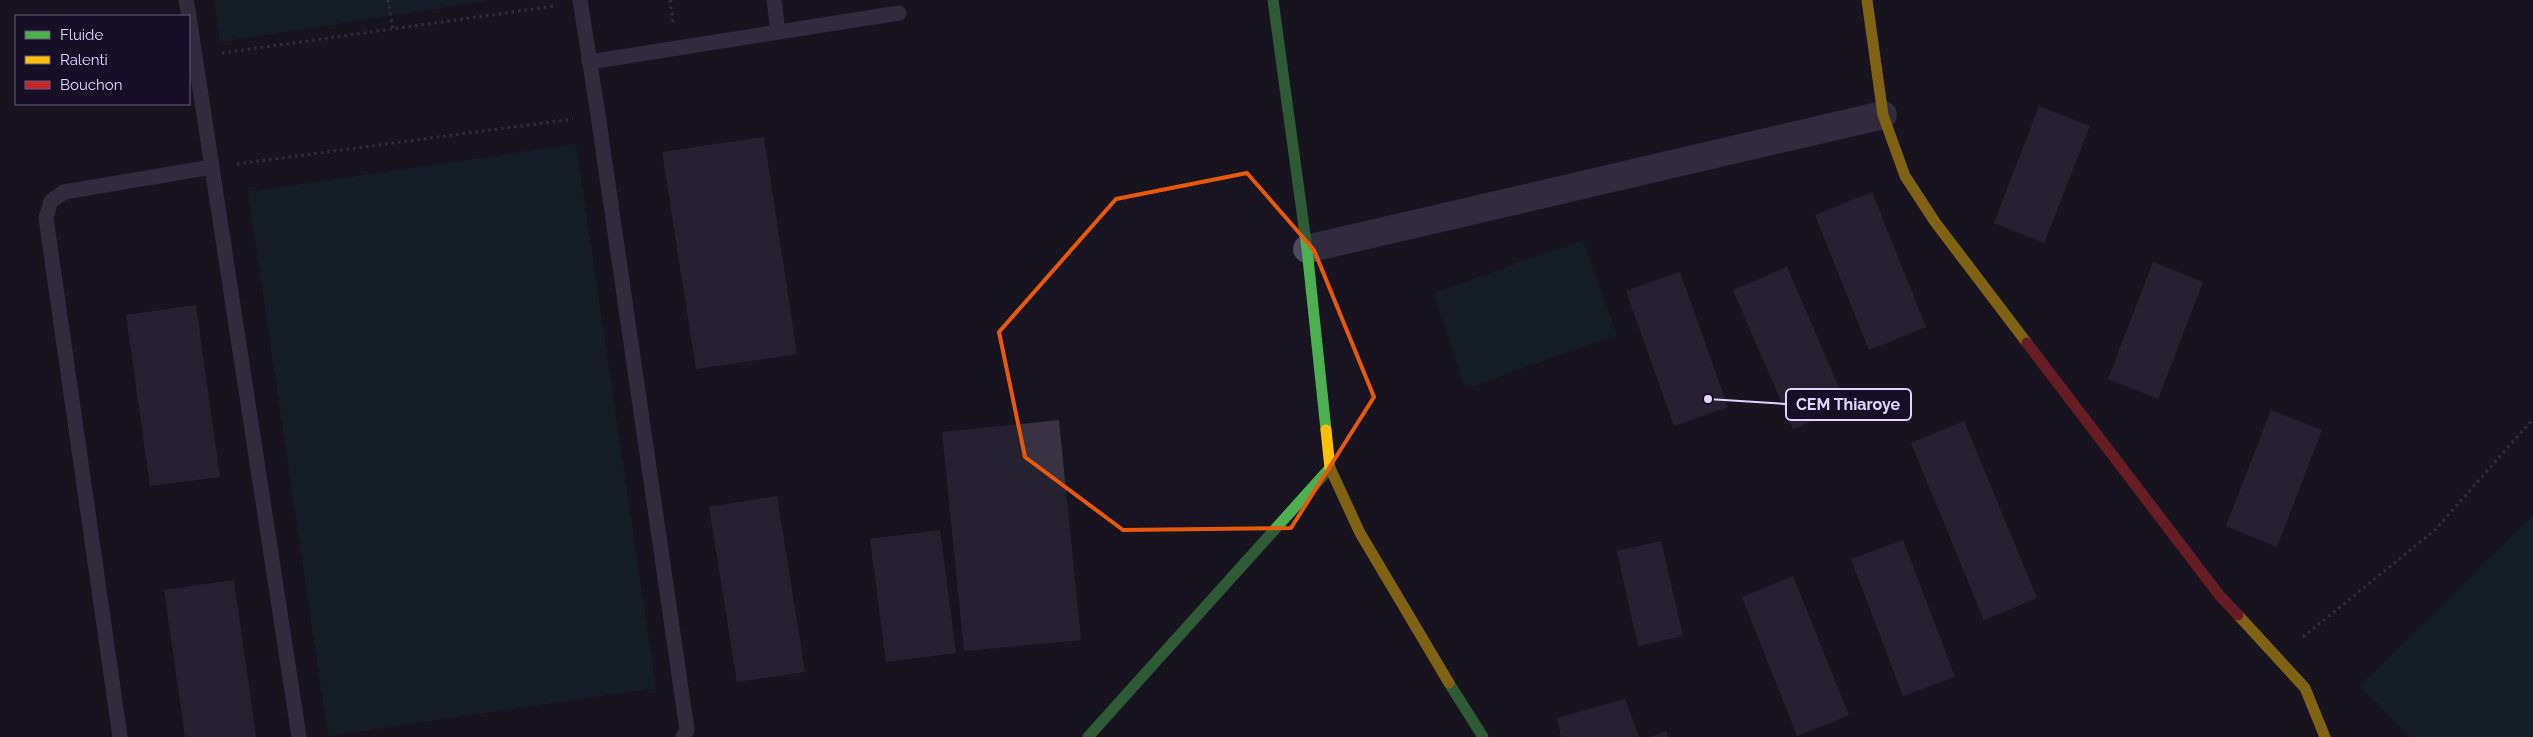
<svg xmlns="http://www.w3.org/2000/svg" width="2533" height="737" viewBox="0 0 2533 737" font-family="Raleway,sans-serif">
	<rect width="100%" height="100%" fill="#181421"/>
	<path fill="#13292e" d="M214,0h279l-273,42z
		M576,144l80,544 -328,48 -80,-544z
		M1583,240l34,95 -151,53 -33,-95z
		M2533,515v222h-123l-50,-51z"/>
	<path fill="#383243" d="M2039,106l51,20 -46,117 -50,-20z
		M764,137l33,217 -101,15 -34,-217z
		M1872,192l54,135 -57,23 -54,-135z
		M2153,262l50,20 -45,117 -50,-20z
		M1787,267l60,139 -54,23 -60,-139z
		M1680,272l48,135 -54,19 -48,-135z
		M196,305l24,172 -70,9 -24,-171z
		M2271,410l51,20 -45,117 -51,-21z
		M1059,420l22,220 -117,11 -22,-219z
		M1964,421l73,177 -53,22 -73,-177z
		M777,496l28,176 -68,10 -28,-175z
		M940,530l16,123 -70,9 -16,-123z
		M1903,540l52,137 -52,19 -52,-137z
		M1661,541l22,95 -45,10 -21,-95z
		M1793,576l56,139 -52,21 -55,-139z
		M234,580l22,157h-71l-21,-147z
		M1625,699l14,38h-78l-4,-19z
		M1666,731l2,6h-17z"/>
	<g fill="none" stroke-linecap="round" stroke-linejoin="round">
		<path stroke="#4a5262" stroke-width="3" stroke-dasharray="2.5 4" stroke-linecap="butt" d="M388,0l5,29
			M670,0l3,22
			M222,53l333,-47
			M237,164l336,-45
			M2303,637l132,-107 98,-111"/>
		<path stroke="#4e4962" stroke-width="15" d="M186,0l3,16
			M580,0l18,115 89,615 -4,7
			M774,0l4,32
			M189,17l110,720
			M589,62l310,-49
			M120,737l-74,-519 5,-17 13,-9 148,-25"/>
		<path stroke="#4e4962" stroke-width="28" d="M1307,249l576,-134"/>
		<path stroke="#4caf50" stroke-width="11" d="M1273,0l34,249 19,181
			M1449,683l34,54
			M1088,737l242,-269"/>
		<path stroke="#ffc107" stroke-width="11" d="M1867,0l16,115 22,61 30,46 92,121
			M1326,430l4,38 30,65 89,150
			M2238,615l67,73 20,49"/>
		<path stroke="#c62828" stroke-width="11" d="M2027,343l193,253 18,19"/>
	</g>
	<path d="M0 0H2533V737H0ZM1247,173l67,77 60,147 -83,131 -168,2 -98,-73 -26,-125 117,-133z" fill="#181421" fill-opacity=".55" fill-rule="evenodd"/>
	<path fill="none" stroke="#e8590c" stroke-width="4" stroke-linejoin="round" d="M1247,173l67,77 60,147 -83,131 -168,2 -98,-73 -26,-125 117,-133z"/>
	<path fill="none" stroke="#e1d5ff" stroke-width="2" d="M1708 399L1786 404"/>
	<circle fill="#e1d5ff" stroke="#170f26" stroke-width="2" cx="1708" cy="399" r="5"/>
	<rect fill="#170f26" stroke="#e1d5ff" stroke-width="2" x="1786" y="389" width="125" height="31" rx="5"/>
	<g font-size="16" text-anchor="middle" font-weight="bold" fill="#e1d5ff">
		<text x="1848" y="410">CEM Thiaroye</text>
	</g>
	<rect x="15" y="15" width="175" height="90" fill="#170f26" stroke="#685e7d"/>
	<rect x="25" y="31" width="25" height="8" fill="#4caf50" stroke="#685e7d"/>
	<text x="60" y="40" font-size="15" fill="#e1d5ff">Fluide</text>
	<rect x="25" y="56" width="25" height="8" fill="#ffc107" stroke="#685e7d"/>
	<text x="60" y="65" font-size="15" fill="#e1d5ff">Ralenti</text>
	<rect x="25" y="81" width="25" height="8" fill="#c62828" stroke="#685e7d"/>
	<text x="60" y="90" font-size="15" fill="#e1d5ff">Bouchon</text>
</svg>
